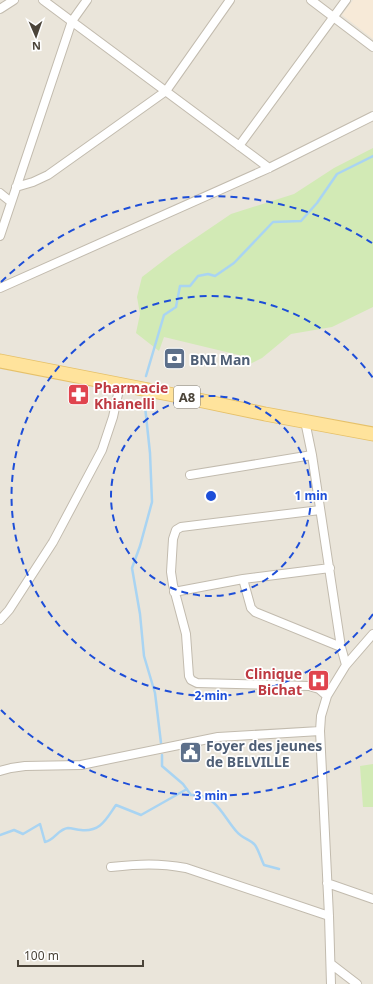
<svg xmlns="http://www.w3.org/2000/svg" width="373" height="984" viewBox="0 0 373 984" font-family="'Noto Sans',sans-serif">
	<rect width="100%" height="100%" fill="#f6f3ec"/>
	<path fill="#eae5da" d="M0,0h373v984h-373z"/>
	<path fill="#f7ead8" d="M353,0h20v39l-31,-24z"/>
	<path fill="#d2eab5" d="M373,148v159l-41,20 -41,7 -29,24 -18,9 3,-10 -83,-20 -5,14 -23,-18 4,-19 -3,-17 5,-20 30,-23 59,-40 63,-20 40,-26z
		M373,764v43h-10l-3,-41z"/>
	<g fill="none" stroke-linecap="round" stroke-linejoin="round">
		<path stroke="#a9d4f2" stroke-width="2.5" d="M146,376l18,-61 12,-8 4,-21h10l8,-10 10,-2 7,2 19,-13 39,-41 28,-1 16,-18 20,-29 36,-18
			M144,397l6,56 2,49 -12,44 -8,22 8,46 4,42 11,37 6,50
			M162,755v11l21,18 8,11c26,-1 32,22 46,37 5,6 14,8 18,13 4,6 6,14 9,20l15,4
			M0,835l14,-5 9,4 17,-10 5,18c10,-2 13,-13 23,-14 4,0 9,2 13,2 20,2 25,-11 35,-25l25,10 46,-26"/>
		<defs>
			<path id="minor" d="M43,0l226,168
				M311,0l62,47
				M0,9l14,-9
				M239,146l107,-146
				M16,187l17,-5 15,-7 118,-84 64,-91
				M0,193l11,9
				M0,236l72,-215 15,-21
				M0,288l269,-120 104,-52
				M305,421l7,34 29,192 5,18
				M190,475l122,-20
				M320,510l-139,17 -5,3 -3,9 -2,33 2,13 13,49 3,42 2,4 6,3 112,3 10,3 8,7
				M243,579l8,29 4,4 86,35
				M174,592l69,-13 87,-11
				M0,620l9,-10 44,-68 49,-92 11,-33 7,-32
				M0,771l11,-3 14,-2 56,-1 137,-28 102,-6
				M111,867c28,-3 48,-4 75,1l143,48
				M327,883l46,16
				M331,964l26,20
				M331,984l-2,-68 -9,-185 1,-15 6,-20 19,-31 27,-31"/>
			<path id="primary" d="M0,361l184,36 81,17 108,20"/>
		</defs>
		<use href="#minor" stroke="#c2bbae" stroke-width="10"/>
		<use href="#primary" stroke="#e6c16a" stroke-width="15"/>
		<use href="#minor" stroke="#fff" stroke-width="8"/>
		<use href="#primary" stroke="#ffe39c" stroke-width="13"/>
	</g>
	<g fill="none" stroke="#1d4ed8" stroke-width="2" stroke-dasharray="7 5">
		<circle cx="211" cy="496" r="100"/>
		<path d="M373 614A200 200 0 1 1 373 378"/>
		<path d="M372 749A300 300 0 0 1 1 710M1 282A300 300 0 0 1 372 243"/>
	</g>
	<defs>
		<symbol id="bank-square" viewBox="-11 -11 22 22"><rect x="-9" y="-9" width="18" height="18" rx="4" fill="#5c6f8a" stroke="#fff"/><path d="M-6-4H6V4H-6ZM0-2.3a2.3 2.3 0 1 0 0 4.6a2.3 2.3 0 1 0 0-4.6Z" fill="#fff"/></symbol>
		<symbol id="pharmacy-square" viewBox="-11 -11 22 22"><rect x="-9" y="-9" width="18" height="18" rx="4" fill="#e0444e" stroke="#fff"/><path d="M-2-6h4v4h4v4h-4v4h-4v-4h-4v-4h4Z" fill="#fff"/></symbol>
		<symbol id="hospital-square" viewBox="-11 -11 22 22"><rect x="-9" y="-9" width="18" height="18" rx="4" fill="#e0444e" stroke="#fff"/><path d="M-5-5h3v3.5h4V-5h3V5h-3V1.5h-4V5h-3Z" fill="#fff"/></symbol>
		<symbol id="civic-square" viewBox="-11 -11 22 22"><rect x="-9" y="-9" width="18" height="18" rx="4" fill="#5c6f8a" stroke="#fff"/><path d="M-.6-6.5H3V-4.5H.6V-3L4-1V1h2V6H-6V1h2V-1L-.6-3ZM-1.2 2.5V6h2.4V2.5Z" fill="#fff"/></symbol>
	</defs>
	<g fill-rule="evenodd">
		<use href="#bank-square" x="162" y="346" width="25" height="25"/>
		<use href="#pharmacy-square" x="66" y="382" width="25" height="25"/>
		<use href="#hospital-square" x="306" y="668" width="25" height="25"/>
		<use href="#civic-square" x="178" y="740" width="25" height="25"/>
	</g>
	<g text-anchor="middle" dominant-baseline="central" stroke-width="3.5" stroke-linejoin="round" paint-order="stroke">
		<rect fill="#fff" stroke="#817c74" stroke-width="1" x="174" y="386" width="26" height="22" rx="3"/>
		<g font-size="13" font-weight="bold" fill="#4b4439">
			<text x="187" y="397">A8</text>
		</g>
		<g font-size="14" font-weight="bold" fill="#4e5e75" stroke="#fff" text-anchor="start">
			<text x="190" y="359">BNI Man</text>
			<text x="206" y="745">Foyer des jeunes<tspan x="206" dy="16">de BELVILLE</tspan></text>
		</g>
		<g font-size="14" font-weight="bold" fill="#be3a42" stroke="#fff" text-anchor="start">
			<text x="94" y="387">Pharmacie<tspan x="94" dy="16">Khianelli</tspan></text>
			<text x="302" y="673" text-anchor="end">Clinique<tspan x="302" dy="16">Bichat</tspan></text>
		</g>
	</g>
	<circle cx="211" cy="496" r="6" fill="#1d4ed8" stroke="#fff" stroke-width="2"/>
	<g font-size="12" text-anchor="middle" font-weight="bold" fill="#1d4ed8" stroke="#fff" stroke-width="3.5" stroke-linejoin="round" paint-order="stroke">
		<text x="311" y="500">1 min</text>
		<text x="211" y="700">2 min</text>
		<text x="211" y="800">3 min</text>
	</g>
	<g transform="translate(36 36) rotate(178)" stroke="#ffffff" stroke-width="3" paint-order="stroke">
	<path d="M0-3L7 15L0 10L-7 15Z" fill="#4b4439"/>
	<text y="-6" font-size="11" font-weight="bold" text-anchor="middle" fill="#4b4439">N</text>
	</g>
	<path d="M18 960v6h125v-6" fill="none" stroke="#4b4439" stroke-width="2"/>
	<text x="24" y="960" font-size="12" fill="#4b4439" stroke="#ffffff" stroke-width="3" paint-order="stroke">100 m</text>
</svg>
